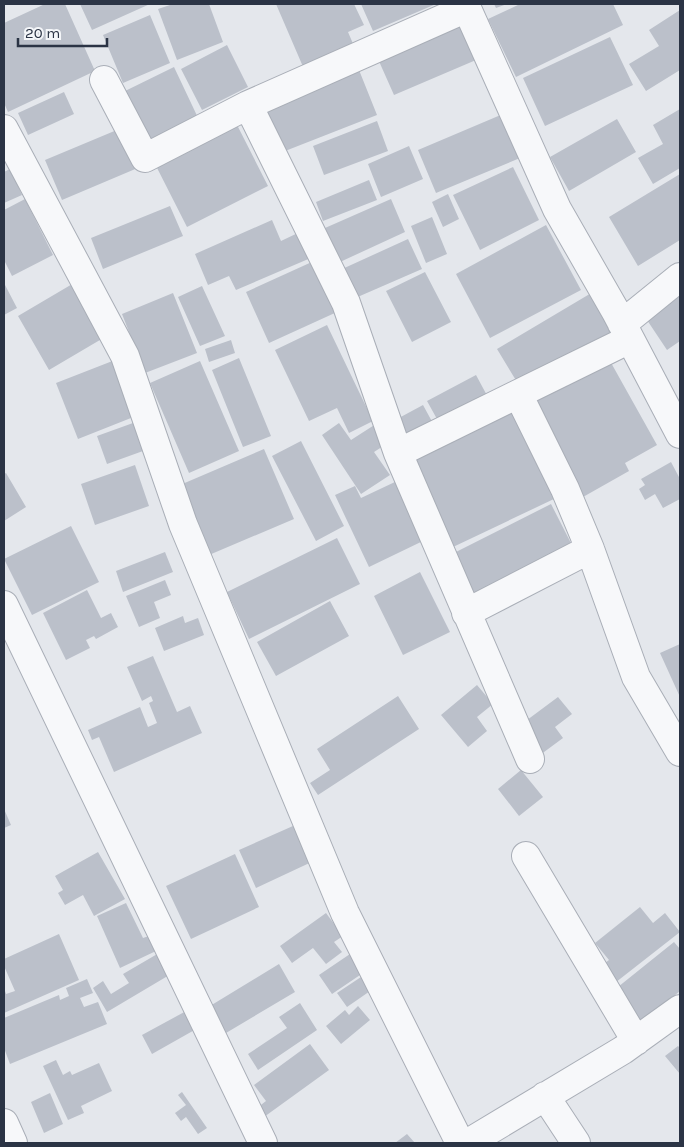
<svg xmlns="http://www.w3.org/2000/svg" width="684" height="1147" viewBox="0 0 684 1147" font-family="Karla,sans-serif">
	<rect width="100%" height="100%" fill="#e4e7ec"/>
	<path fill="#bbc0ca" d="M45,4h20l30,67 -87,41 -4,-9v-80z
		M80,4h70l-58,26z
		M173,4h36l14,38 -46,18 -19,-51z
		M276,4h78l10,21 -16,7 6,14 -47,30z
		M361,4h75l-63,27z
		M494,4h13l-11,4z
		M520,4h93l10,21 -107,52 -28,-58z
		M680,10v60l-34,21 -17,-27 30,-18 -10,-16z
		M150,15l20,48 -47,20 -20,-48z
		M460,23l16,37 -82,35 -16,-36z
		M610,37l23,48 -88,41 -22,-48z
		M227,45l21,42 -46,23 -21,-41z
		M174,67l26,55 -53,26 -26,-55z
		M359,70l18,45 -97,38 -17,-44z
		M64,92l10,22 -46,21 -10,-22z
		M680,109v59l-27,16 -15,-26 25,-14 -10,-19z
		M503,114l17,44 -84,35 -18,-43z
		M234,119l34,67 -81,41 -34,-67z
		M617,119l19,33 -67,39 -19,-34z
		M377,121l11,30 -64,24 -11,-29z
		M124,127l16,40 -78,33 -17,-40z
		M409,146l14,33 -42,18 -13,-33z
		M513,167l26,53 -59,30 -27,-55z
		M10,169l12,26 -18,8v-31z
		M680,174v66l-42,26 -29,-49z
		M369,180l8,20 -54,21 -7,-19z
		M448,194l11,25 -16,8 -11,-25z
		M25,199l28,56 -41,21 -8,-16v-50z
		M391,199l14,33 -65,30 -15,-34z
		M170,206l13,30 -80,33 -12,-31z
		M432,217l15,37 -21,9 -15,-37z
		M272,220l9,21 21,-10 11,26 -77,33 -7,-14 -21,9 -13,-31z
		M546,225l35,65 -91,48 -34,-64z
		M408,239l14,30 -69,30 -13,-29z
		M314,261l23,51 -68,31 -23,-51z
		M425,272l26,50 -39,20 -26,-51z
		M4,283l13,25 -13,7z
		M74,283l31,54 -56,33 -31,-54z
		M202,286l23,50 -25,10 -22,-49z
		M680,289v52l-13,9 -24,-36z
		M593,292l22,39 -95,56 -23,-38z
		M173,293l24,60 -52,20 -23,-59z
		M327,325l46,96 -24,12 -12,-25 -28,13 -34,-71z
		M231,340l4,13 -26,9 -4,-13z
		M605,352l52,93 -32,18 4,8 -46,26 -56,-102z
		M239,358l32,78 -28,11 -31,-77z
		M115,360l21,56 -58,23 -22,-56z
		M200,361l39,90 -50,22 -39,-90z
		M476,375l14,26 -48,27 -15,-27z
		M423,405l12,22 -26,14 -12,-22z
		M514,409l42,89 -103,49 -42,-89z
		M379,422l12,19 -17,11 16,23 -29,19 -39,-59 17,-12 12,17z
		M133,423l10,28 -36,13 -10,-28z
		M301,441l43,85 -28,15 -44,-85z
		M264,449l30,70 -85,36 -29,-70z
		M671,462l9,17v20l-17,9 -8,-14 -10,6 -6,-11 6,-4 -4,-6z
		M135,465l14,41 -54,19 -14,-41z
		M6,473l20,34 -22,14v-47z
		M397,481l28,59 -56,27 -34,-72 20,-9 6,12z
		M551,504l23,45 -102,51 -22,-45z
		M71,526l28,56 -67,33 -28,-56z
		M337,538l23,46 -111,55 -22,-47z
		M165,552l8,20 -50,20 -7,-21z
		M420,572l30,60 -47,23 -29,-59z
		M165,580l6,15 -17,7 6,16 -21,9 -13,-31z
		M87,590l14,28 10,-5 7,14 -22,12 -2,-3 -8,4 4,8 -24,12 -23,-47z
		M330,601l19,35 -73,40 -19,-34z
		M183,616l2,7 13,-5 6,17 -40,16 -9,-23z
		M680,644v53l-20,-44z
		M153,656l24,56 13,-6 12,27 -88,39 -15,-35 -7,3 -4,-10 52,-23 8,20 9,-4 -8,-20 4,-2 -2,-5 -9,5 -15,-34z
		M477,685l16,19 -16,13 10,14 -19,16 -27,-32z
		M398,696l21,33 -101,66 -8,-12 20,-13 -13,-21z
		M558,697l14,17 -17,13 8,11 -23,17 -21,-29z
		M521,770l22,27 -24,19 -21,-27z
		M4,809l7,16 -7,3z
		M302,822l16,37 -62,29 -17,-38z
		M98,852l27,47 -31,17 -11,-21 -18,10 -7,-12 5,-3 -8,-14z
		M235,854l24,53 -68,32 -25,-53z
		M126,903l17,35 6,-2 7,15 -36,17 -23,-52z
		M640,907l13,16 12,-10 15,19 -69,54 -14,-17 12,-9 -14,-17z
		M326,913l17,23 -9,6 8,10 -16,12 -13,-16 -21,15 -12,-17z
		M59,934l20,46 -75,33v-25l2,6 9,-3 -11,-25v-7z
		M674,942l6,7v42l-41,33 -26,-33z
		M159,953l12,21 -64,38 -14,-24 10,-7 8,13 18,-11 -6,-9z
		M350,954l13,19 -31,21 -13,-19z
		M279,964l16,28 -69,41 -16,-27z
		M364,975l9,14 -26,18 -10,-14z
		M87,979l6,14 -13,5 4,9 14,-5 9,22 -97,40 -6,-16v-30l55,-23 1,5 9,-4 -3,-8z
		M300,1003l17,27 -59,40 -10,-16 39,-26 -8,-11z
		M358,1006l12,14 -29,24 -15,-18 19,-16 4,5z
		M188,1010l10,18 -46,26 -10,-19z
		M310,1044l19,26 -65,47 -7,-9 9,-7 -12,-16z
		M678,1046l2,2v26l-15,-18z
		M56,1060l7,15 7,-4 2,4 27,-12 13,28 -31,15 3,7 -16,7 -25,-54z
		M182,1092l25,36 -9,6 -12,-17 -5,4 -6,-8 11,-8 -8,-10z
		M50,1093l13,31 -19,9 -13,-31z
		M407,1134l8,9h-20z"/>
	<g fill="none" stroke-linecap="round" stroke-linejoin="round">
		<defs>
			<path id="minor" d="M465,4l92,205 59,103 64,122
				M104,80l41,78 103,-53 219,-97
				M248,105l98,198 52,150
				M4,129l121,227 58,168 162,389 115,230
				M622,324l58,-47
				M518,394l47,95 25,60 46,128 44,75
				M4,605l259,538
				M466,613l124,-64
				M530,759l-132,-306 232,-114
				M526,856l110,185
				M545,1096l31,47
				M4,1123l9,20
				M468,1143l155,-93 57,-41"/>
		</defs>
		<use href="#minor" stroke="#a9aeb7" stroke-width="30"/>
		<use href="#minor" stroke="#f7f8fa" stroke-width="28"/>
	</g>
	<rect width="684" height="1147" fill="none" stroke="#2b3445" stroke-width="10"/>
	<path d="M18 38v8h89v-8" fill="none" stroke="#2b3445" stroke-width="2.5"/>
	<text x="25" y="38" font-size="15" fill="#2b3445" stroke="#f4f6f9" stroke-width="4" paint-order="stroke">20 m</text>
</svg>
